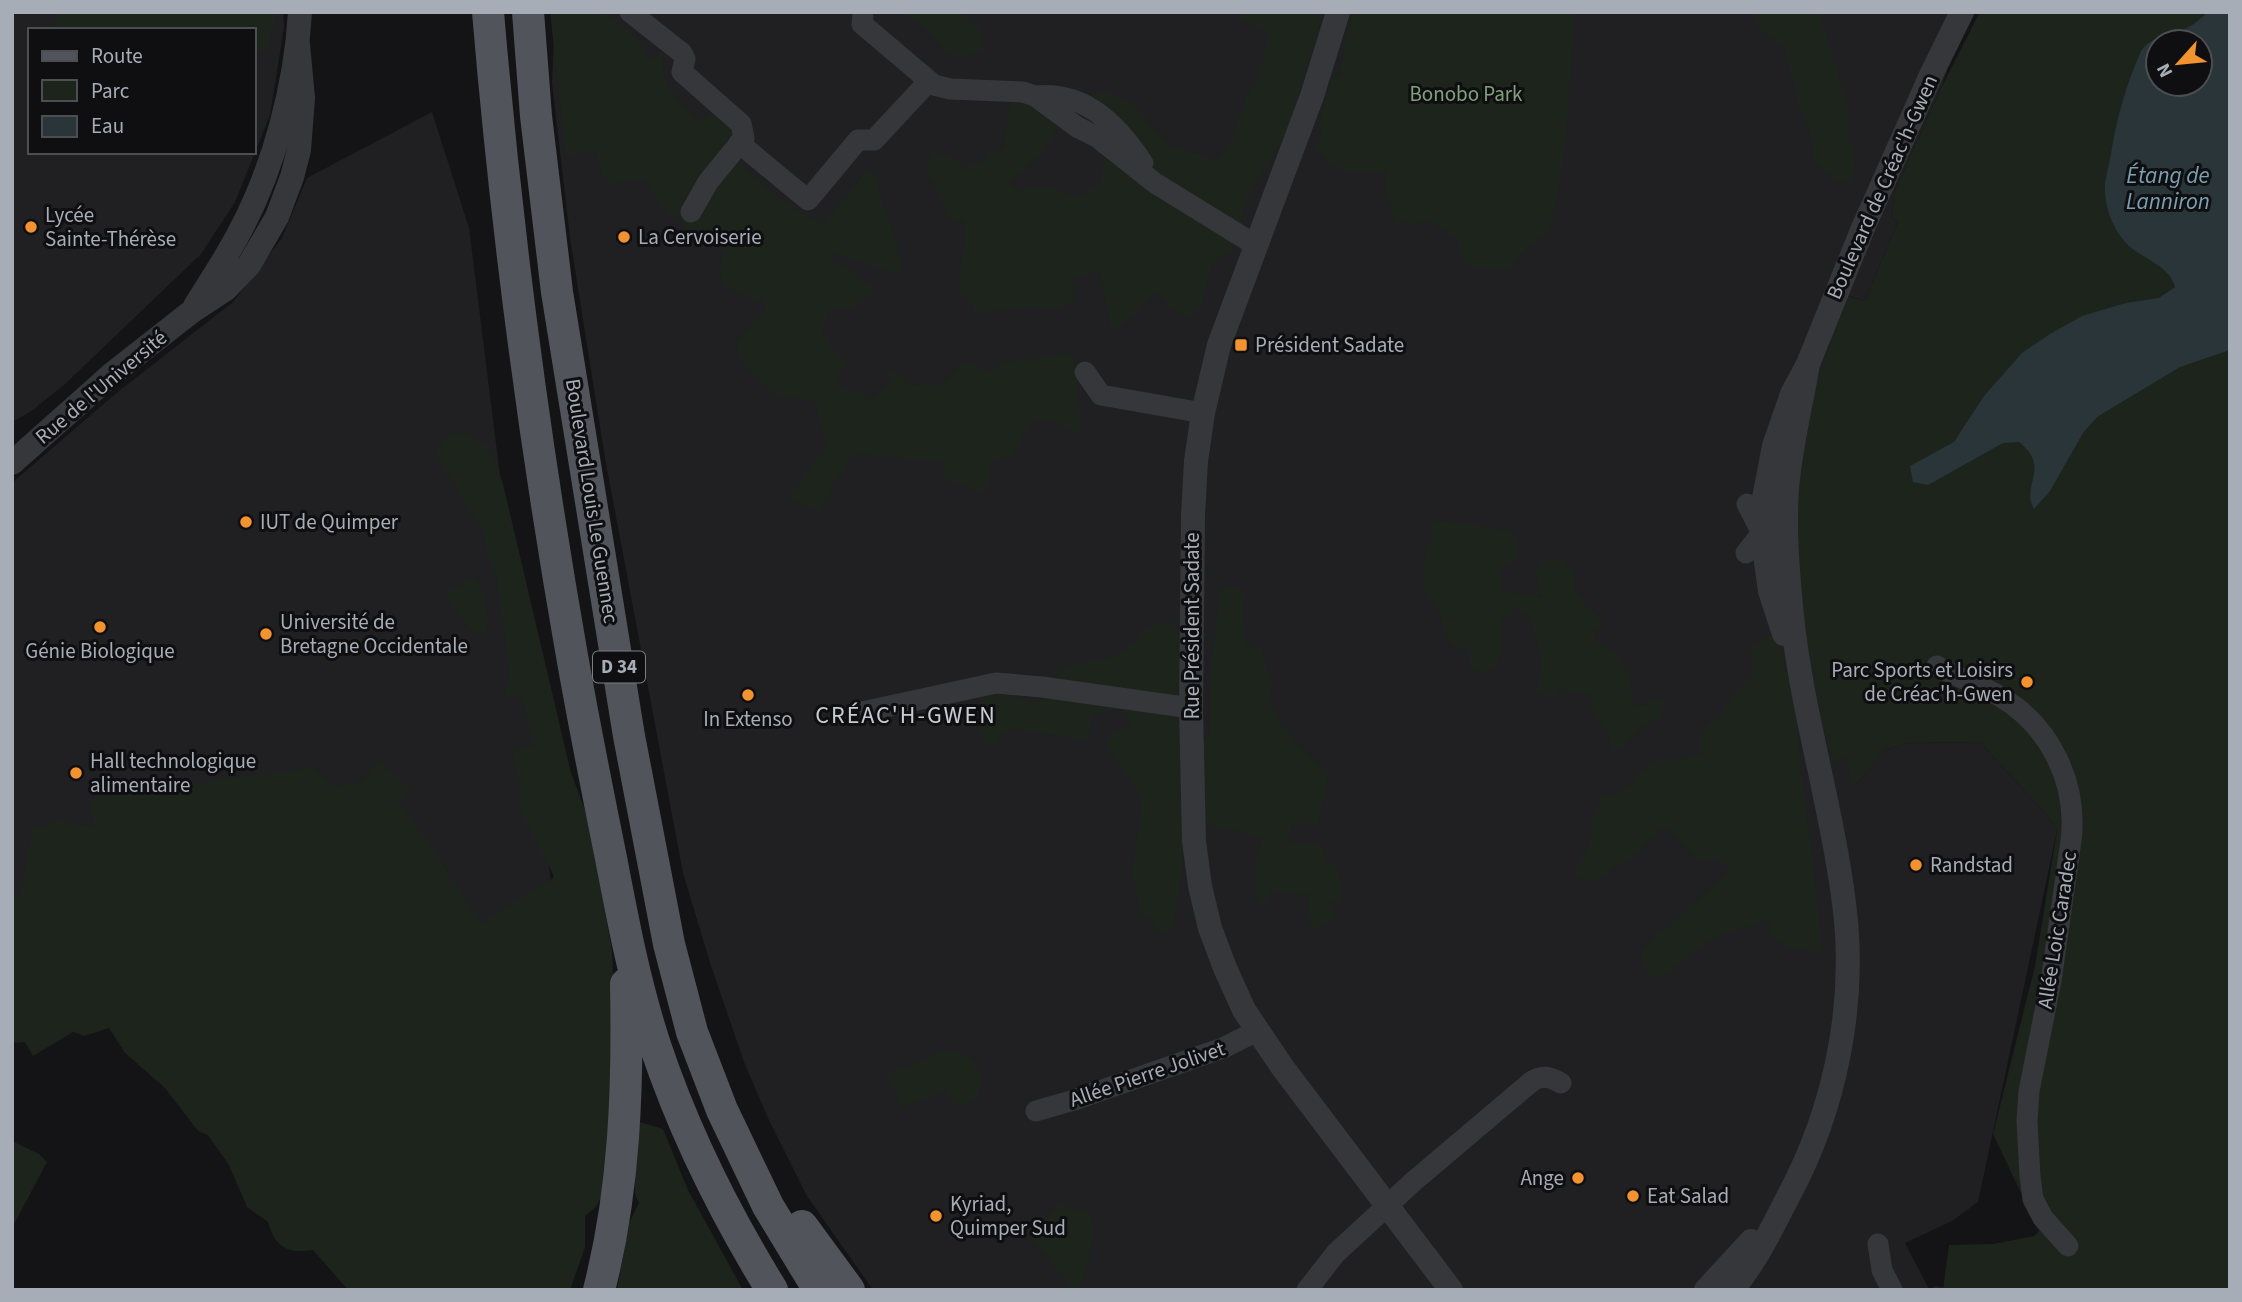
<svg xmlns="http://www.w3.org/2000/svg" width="2242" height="1302" viewBox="0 0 2242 1302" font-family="'Source Sans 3',sans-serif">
	<rect width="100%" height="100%" fill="#141416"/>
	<path fill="#202023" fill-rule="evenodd" d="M12,12h271l1,15 -14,88 -35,87 -34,52 -137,131 -34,27 -18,10zM30,30h224v122h-224z
		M555,12h1410l-23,74 -48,107 -2,25 6,4 -33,79 -16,-5 5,491 29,-37 24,-7 73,-1 66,72 11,17 -79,371 -26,19 -47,22 24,46 7,-3 22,4h-1085l-66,-94 -39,-78 -24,-56 -33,-96 -28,-93 -78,-415 -35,-220 -18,-155z
		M432,112l37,116 97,775 -554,-48v-472l102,-88 119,-93 49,-64 25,-60z"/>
	<path fill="#1c241c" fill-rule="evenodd" d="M57,12h220l-11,39h-12v-21h-202z
		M550,12h50l26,16 14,14 8,19 13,-10 3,5c-6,30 17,46 35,66l17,-13 21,22 -1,27 44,42 44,24 43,-54 7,4 29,94 -1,3 -5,2 -64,-20v9l18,8 24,20 -20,18h-24l-10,21 9,17 17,17 -8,10 -2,13 14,7 10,-2 10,9 21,-18 -3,-9 8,-2 16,15c9,-2 17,0 25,-2 12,-3 17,-17 28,-22l23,11 16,-11 66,-9 8,22 -3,29 6,14 -4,16c-12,-7 -32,-19 -46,-14l-19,35 -24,8 1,17 -10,13 -38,-16 3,-16 -93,-7 -34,57 -30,-13 39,-52 -12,-44 -41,-8 -27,-25 -12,-26 32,-35 -4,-8c-14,-4 -42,-7 -43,-27 0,-7 3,-17 5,-24l-18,-19 -12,11 -8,-1 -4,-17c-18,-12 -30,-25 -37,-45l-37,7 -8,-11 -5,-24 -30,5z
		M895,12h64l19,14 6,12 -4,14c-38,17 -38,-14 -64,-31 -6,-4 -15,-6 -21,-9z
		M1237,12h87l-30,101 -11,27 -34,53 -17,58 -20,13 -12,45 -16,8 -30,-24 -36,37 -7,-1 -11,-57 -27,5 1,25 -15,6 -27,-2 -57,8 -4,-11 -12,-12v-21l6,-22 -1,-29 -13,2 -14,-32 -9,-10 -2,-15 8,-12 23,8 7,8 20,-5 4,-10 16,-5 5,-37 5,-12 18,6 28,21 -20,29 -30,27 8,9 30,-4 30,10 23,-13 7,-72 -18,-17 14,-3 29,10 15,20 24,25 29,7 6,5h11l15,-22 14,-42 8,-13 7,-18 6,-32 -24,-11z
		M1356,12h218c-5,74 -5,149 -26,220 -18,11 -29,23 -40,40l-21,-6 -11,2 -8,-3 -8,-9 -3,-20 -11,-3 -16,-13 -11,4 -24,-2 -4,-18 -7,-10 3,-21c-33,-3 -49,6 -71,-26l5,-10 -1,-20 13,-43 6,3c7,-20 2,-48 17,-65z
		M1752,12h67l28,91 2,14 -1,19 8,23 -4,22 -12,3 -26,-22 -2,-22 -12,-31 -17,-65 -21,-11z
		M1980,12h250v1278h-287l6,-45 44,-1 41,-8 5,-5 -46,-97 42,-168 22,-135 -11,-17 -66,-72 -73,1 -23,7 -30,37 -9,-30 -11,4 -6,-13 -25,-121 -11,-98 21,-140 35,-93 17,5 33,-79 -6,-4 2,-25 48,-107zM2158,42h42v42h-42z
		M461,432c29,11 33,24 42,52l68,289 17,45 24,132 6,130 17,67 5,-25 23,7 25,61 55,100h-126l12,-67 10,-20 -4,-9 -1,-33 -28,26 -10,20 -11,9v31l-15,43h-222l-35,-40c-26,4 -38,-3 -45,-28l-21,-15 -18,-42 -21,-30 -10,-4 -33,-43 -40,-35 -16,-25 -25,8 -11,-4 -40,24 -8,-14 -13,1v-147l8,1c6,-23 7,-46 14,-68l24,-9 37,7 -6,-25 44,-17 51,1 61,-10 39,-3 28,-7 23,21 25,-5 19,-22 31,29 -12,13 33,44 50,77 71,-44 2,-3 -36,-72 2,-17 -8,-36 22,-5 -13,-51 -16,2 5,-24 -14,-97 -9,-22 -4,-23 -48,-78c6,-11 14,-19 26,-21z
		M1435,520l74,10 8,13 1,12 -6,7 -12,7 -1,8 4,13c12,7 26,2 39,8 -8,-26 -12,-35 19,-41l13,15v18l29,32v5l-10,4 4,11c28,14 34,35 36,64l13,-1 11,-7 7,7 -4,14 -15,7 -25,22 -7,2 -6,-16 -15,-23 -2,-18h-17l-14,-6 -4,8 -8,2 -11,-7c7,-25 8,-24 0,-49 -7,-23 2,-20 -23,-35l-2,9 -11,5 2,29 -7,18 -10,5 -9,-1 -5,-6 -5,-20 -9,5 -11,-13 -6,-22 -16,-26 -1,-16 3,-23 6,-13v-11z
		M475,576c9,16 18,43 10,59l-8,1 -10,-10 -21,-33z
		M1220,588l23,1 1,54 18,7 11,37 -5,14c15,28 37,51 61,72l-11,50h-26l-4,20 32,2 6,15 11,7 4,19 -1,17 -9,-2v7l6,7 -24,15 -5,-12 1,-23 -38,-4 -4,12h-8c-8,-26 -5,-41 4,-65l-74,-18 -16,108 -16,6 -8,-19 -8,2 -9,-45 9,-61 -1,-17 -35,-50 9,-11 17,-9 -9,-17 -30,9 -6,24 -71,-11 -12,4 -10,13c-17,-5 -19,-35 -9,-49 3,-3 6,-5 10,-7l42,12 17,-6 7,-28c23,-7 48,-5 68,-20 15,-10 23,-31 45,-25l7,14v33l-3,30 -8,12 34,31 7,-12v-46z
		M1766,636h10l19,62 7,81 15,117 4,55c-18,1 -44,-2 -52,-22l3,-5 -4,-7c-13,14 -35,10 -51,20 -19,11 -37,27 -54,40l-13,-1 -7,-14 -2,-12 82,-73 6,-9 -15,-11 -16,5 -32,-36c-23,22 -45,40 -72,56l-17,-4 -2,-9 14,-22 4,-18 -4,-3 14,-29 24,-8 15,-19 20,-11 28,-1 11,-5 -1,-18 9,-12 14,-11 12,-20 18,-16 -2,-28z
		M939,1052l18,1 14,4c11,15 11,23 6,41l-22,10 -7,-19 -46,20 -15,-35z
		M12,1141l27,13 8,8 -35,66z
		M1060,1204l8,4 21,3c10,25 -4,54 -10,79h-6l-45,-55z"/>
	<path fill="#2a353a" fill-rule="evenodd" d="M2208,12h22v338l-50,17 -83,50 -14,16 -33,58 -16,18c-14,-24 18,-41 -15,-67l-16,1 -75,42 -15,-3 -3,-16 44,-24 30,-46 38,-43 28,-19 32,-18 44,-13 33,-5 16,-11c-5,-21 -32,-28 -47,-42 -14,-14 -22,-34 -23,-53 -1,-10 3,-22 5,-32 6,-40 15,-72 31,-109 11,-16 28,-14 44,-22 9,-4 16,-11 23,-17zM2158,42h42v42h-42z"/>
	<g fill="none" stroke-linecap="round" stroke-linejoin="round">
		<path stroke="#35373b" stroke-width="21" d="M630,12l52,41 3,6 -3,13 59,52 3,14 -36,44 -17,30
			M863,12l-1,12 72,61 16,4 73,3 12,4 42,31 20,10 58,46 102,63
			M1035,96c50,-5 82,28 108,67
			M739,143l69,57 50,-60h16l55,-59
			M1085,372l16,23 102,18
			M1747,504l16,31
			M1746,553l23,-29
			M1937,666c21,12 44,19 64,31 50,30 77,87 70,144l-20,140 -22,110 -2,30 3,55 3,23 10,19 25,28
			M862,712l134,-29 46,4 149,21
			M1036,1111l38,-11 149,-52 34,-17
			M1878,1244l4,26 10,20
			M1307,1290l29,-37 78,-72 117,-99c11,-8 19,-5 30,1"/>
		<path stroke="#35373b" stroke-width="24" d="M1338,12l-26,84 -93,249 -16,68 -7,48 -3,55 -2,192 3,133 6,45 10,42 15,40 19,42 39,58 168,222
			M195,306c15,-24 31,-48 44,-73 35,-65 57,-148 61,-221
			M12,463l100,-89 79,-62 35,-23 23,-24 28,-48 15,-40 7,-27 4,-52 -5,-54
			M1784,634l-14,-43 -8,-58 2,-35 10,-52 18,-52 16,-30 55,-136 68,-153 31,-63
			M1706,1290l45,-49
			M1732,1290c24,-28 40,-62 57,-95 47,-88 68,-193 55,-292 -12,-97 -42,-190 -52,-287 -4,-42 -8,-84 -5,-126 3,-42 14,-84 21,-126"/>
		<path stroke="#51545a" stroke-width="32" d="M488,12c18,214 46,427 83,638 12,69 26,139 40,208 12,63 24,126 44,187 29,87 69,167 117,245
			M528,12l8,104 21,176 72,444 40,208 23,88 30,78 46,96 51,84
			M802,1226l47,64
			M599,1290c26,-101 29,-203 27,-306"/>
	</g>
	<g fill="#f3932f" stroke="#0f0f11" stroke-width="2.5">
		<circle cx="31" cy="227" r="7"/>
		<circle cx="624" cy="237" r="7"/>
		<rect x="1234" y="338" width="14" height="14" rx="3.5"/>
		<circle cx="246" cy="522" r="7"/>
		<circle cx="100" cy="627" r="7"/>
		<circle cx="266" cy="634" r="7"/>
		<circle cx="2027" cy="682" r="7"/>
		<circle cx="748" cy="695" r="7"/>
		<circle cx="76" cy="773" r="7"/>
		<circle cx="1916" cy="865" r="7"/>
		<circle cx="1578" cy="1178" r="7"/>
		<circle cx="1633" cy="1196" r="7"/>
		<circle cx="936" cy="1216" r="7"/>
	</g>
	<g text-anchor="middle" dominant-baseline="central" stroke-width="6" stroke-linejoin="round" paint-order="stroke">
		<rect fill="#0f0f11" stroke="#797e84" stroke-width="2" x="593" y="651.5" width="52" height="31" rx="5"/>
		<g font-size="19" font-weight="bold" fill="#a6adb6">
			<text x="619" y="667">D 34</text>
		</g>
		<g font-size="21" fill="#80a17c" stroke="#0f0f11">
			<text x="1466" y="94">Bonobo Park</text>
		</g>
		<g font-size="21" fill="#a6adb6" stroke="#0f0f11">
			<text transform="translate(1882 187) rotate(-66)">Boulevard de Créac'h-Gwen</text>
			<text transform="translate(101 387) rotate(-40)">Rue de l'Université</text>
			<text transform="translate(592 501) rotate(81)">Boulevard Louis Le Guennec</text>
			<text transform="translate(1192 626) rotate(-90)">Rue Président Sadate</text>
			<text transform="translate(2057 930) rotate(-81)">Allée Loic Caradec</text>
			<text transform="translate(1147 1074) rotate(-19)">Allée Pierre Jolivet</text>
		</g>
		<g font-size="21" fill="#a6adb6" stroke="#0f0f11" text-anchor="start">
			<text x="45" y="215">Lycée<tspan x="45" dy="24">Sainte-Thérèse</tspan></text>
			<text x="638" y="237">La Cervoiserie</text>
			<text x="1255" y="345">Président Sadate</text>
			<text x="260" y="522">IUT de Quimper</text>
			<text x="280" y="622">Université de<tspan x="280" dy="24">Bretagne Occidentale</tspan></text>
			<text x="100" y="651" text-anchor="middle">Génie Biologique</text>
			<text x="2013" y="670" text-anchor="end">Parc Sports et Loisirs<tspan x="2013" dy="24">de Créac'h-Gwen</tspan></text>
			<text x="748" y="719" text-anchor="middle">In Extenso</text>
			<text x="90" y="761">Hall technologique<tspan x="90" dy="24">alimentaire</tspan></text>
			<text x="1930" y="865">Randstad</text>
			<text x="1564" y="1178" text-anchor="end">Ange</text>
			<text x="1647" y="1196">Eat Salad</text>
			<text x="950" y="1204">Kyriad,<tspan x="950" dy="24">Quimper Sud</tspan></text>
		</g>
		<g font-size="23" font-style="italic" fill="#7ca1b2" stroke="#0f0f11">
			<text x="2168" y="175">Étang de<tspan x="2168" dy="26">Lanniron</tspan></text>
		</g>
		<g font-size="24" letter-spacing="2" fill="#c7ccd2" stroke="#0f0f11">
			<text x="906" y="715">CRÉAC'H-GWEN</text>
		</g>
	</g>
	<rect width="2242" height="1302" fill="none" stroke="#a6adb6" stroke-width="28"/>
	<rect x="28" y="28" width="228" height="126" fill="#0f0f11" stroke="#4b4e53" stroke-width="2"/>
	<rect x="42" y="51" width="35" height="10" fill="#51545a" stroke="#4b4e53" stroke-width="2"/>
	<text x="91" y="63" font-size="21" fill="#a6adb6">Route</text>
	<rect x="42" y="80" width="35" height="21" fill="#1c241c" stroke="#4b4e53" stroke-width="2"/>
	<text x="91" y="98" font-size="21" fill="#a6adb6">Parc</text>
	<rect x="42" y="116" width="35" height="21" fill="#2a353a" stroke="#4b4e53" stroke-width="2"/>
	<text x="91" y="133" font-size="21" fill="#a6adb6">Eau</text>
	<g transform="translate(2179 63) rotate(243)"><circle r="33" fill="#0f0f11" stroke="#4b4e53" stroke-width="2"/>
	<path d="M0-5L12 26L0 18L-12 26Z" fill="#f3932f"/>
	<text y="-10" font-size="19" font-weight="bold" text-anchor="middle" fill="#a6adb6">N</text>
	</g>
</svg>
